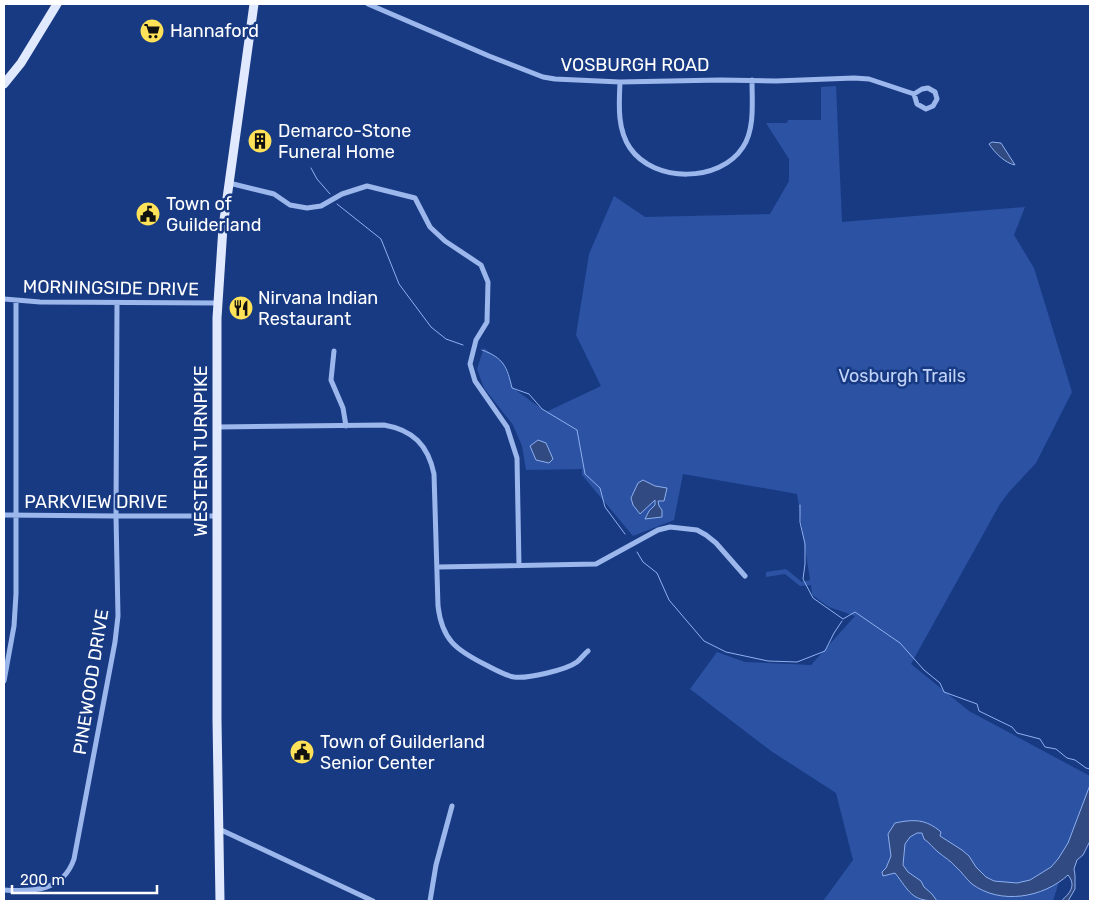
<svg xmlns="http://www.w3.org/2000/svg" width="1094" height="905" viewBox="0 0 1094 905" font-family="Rubik,sans-serif">
	<rect width="100%" height="100%" fill="#183a83"/>
	<path fill="#2b52a3" d="M836,86l6,136 183,-15 -11,28 20,33 38,124 -36,71 -27,29 -9,12 -89,160 58,47 121,65v37l-23,43 -14,45h-230l30,-41 -17,-67 -65,-42 -81,-62 27,-37 28,10 66,3 44,-49 -26,-9 -17,-12 -1,-10 -11,1 -15,-12 -19,3v-5l20,-3 16,13 8,-2 -13,-86 -114,-20 -9,46 -41,16 -51,-61v-6l-56,1 -4,-24 -9,-21 -29,-37 -7,-19 7,-21 19,15 10,25 33,24 55,-26 -25,-51 13,-81 25,-58 31,21 125,-3 19,-33v-22l-23,-36h21l1,-3h33v-33z"/>
	<path fill="#314a81" stroke="#8fb0ef" d="M992,142l9,1 14,22c-10,-2 -20,-12 -26,-21z
		M538,440l8,3 7,16 -4,4 -13,-3 -6,-14z
		M643,480l12,6 12,2 -3,13h-6l1,5 3,4v7l-17,2 4,-8 6,-6v-5l-15,14 -7,-9 -2,-7 7,-15z
		M1090,785v56l-7,14 -6,5 -3,9 1,6v14l-7,12h-7c8,-7 16,-15 7,-26 -25,23 -68,30 -96,9 -6,-5 -10,-12 -16,-17 -5,-6 -12,-10 -18,-15 -5,-4 -8,-9 -14,-13l-2,-6h-5l-7,4 -5,7 -2,21 5,7 13,9 3,6 8,7 5,7c-26,0 -27,-9 -42,-28l-12,3 -1,-4 4,-4 5,-12 -3,-22 7,-11c19,-4 31,-4 46,9l-1,4 22,14 7,6 7,11 10,10 8,4 23,2 13,-3 21,-13 7,-8 10,-16z"/>
	<g fill="none" stroke-linecap="round" stroke-linejoin="round">
		<path stroke="#8fb0ef" stroke-width="1" d="M311,168l6,11 13,15
			M337,204l44,35 18,45 32,43 15,12 17,6
			M482,350c22,8 25,17 30,38l17,6 13,15 35,21 8,44 15,14 5,19 20,27
			M800,505v17l5,22v20l-2,15 10,19 30,21 12,-7 45,31 24,27 16,13 4,9 33,12 2,7 33,16 5,6 23,6 5,8 11,2 11,9 8,2 11,8 4,1
			M637,552l6,10 14,11 12,27 35,41 22,11 42,9 29,1 28,-11 9,-18 8,-12"/>
		<path stroke="#9cb7ec" stroke-width="5" d="M368,4l121,52 54,21 12,2 65,3 100,-2 56,1 78,-3 15,1 45,15
			M620,82c-1,22 -3,47 10,66 24,35 90,35 113,-1 12,-18 9,-45 9,-67
			M928,88l7,4 2,7 -4,7 -7,3 -9,-5 -3,-10 8,-5z
			M229,183l45,11 16,11 17,3 14,-2 21,-12 25,-8 48,12 15,29 15,14 36,24 7,17 -1,40 -11,18 -6,24 5,17 32,46 10,31 2,108
			M4,299l36,3 178,1
			M334,351l-3,29 12,28 3,18
			M217,427l167,-2c29,5 44,20 50,49l4,132c4,34 18,44 48,59 8,4 18,10 28,12 13,2 52,-7 63,-15 4,-3 7,-8 11,-11
			M4,515l112,1h101
			M438,567l158,-3 62,-34 12,-3 27,3 9,5 10,8 29,33
			M4,681l10,-55 2,-32v-293
			M219,829l154,72
			M4,890c29,2 59,1 70,-31l41,-217 3,-26 -2,-100 1,-213
			M430,901l6,-36 16,-59"/>
		<path stroke="#e1e9ff" stroke-width="9" d="M4,84l17,-21 36,-59
			M220,901l-3,-181v-402l6,-91 31,-223"/>
	</g>
	<defs>
		<symbol id="supermarket-disc" viewBox="-11 -11 22 22"><circle r="9.5" fill="#ffe257" stroke="#183a83"/><path d="M-6-5.5h2.5l.6 2H6L4.5 2H-2.5L-4.4-4H-6ZM-1.5 3.2a1.3 1.3 0 1 0 .1 0ZM3 3.2a1.3 1.3 0 1 0 .1 0Z" fill="#111"/></symbol>
		<symbol id="building-disc" viewBox="-11 -11 22 22"><circle r="9.5" fill="#ffe257" stroke="#183a83"/><path d="M-4-6H4V6H1V3H-1V6H-4ZM-2.5-4.3h1.7v1.8h-1.7ZM.8-4.3h1.7v1.8H.8ZM-2.5-1h1.7V.8h-1.7ZM.8-1h1.7V.8H.8Z" fill="#111"/></symbol>
		<symbol id="civic-disc" viewBox="-11 -11 22 22"><circle r="9.5" fill="#ffe257" stroke="#183a83"/><path d="M-.6-6.5H3V-4.5H.6V-3L4-1V1h2V6H-6V1h2V-1L-.6-3ZM-1.2 2.5V6h2.4V2.5Z" fill="#111"/></symbol>
		<symbol id="restaurant-disc" viewBox="-11 -11 22 22"><circle r="9.5" fill="#ffe257" stroke="#183a83"/><path d="M-5-6h1v4h1v-4h1v4h1v-4h1v5L-1.5 .5V6h-2V.5L-5-1ZM5-6V6H3V1.5H1.5Q1.5-4 5-6Z" fill="#111"/></symbol>
	</defs>
	<g fill-rule="evenodd">
		<use href="#supermarket-disc" x="138" y="17" width="28" height="28"/>
		<use href="#building-disc" x="246" y="127" width="28" height="28"/>
		<use href="#civic-disc" x="134" y="200" width="28" height="28"/>
		<use href="#restaurant-disc" x="227" y="294" width="28" height="28"/>
		<use href="#civic-disc" x="288" y="738" width="28" height="28"/>
	</g>
	<g text-anchor="middle" dominant-baseline="central" stroke-width="5" stroke-linejoin="round" paint-order="stroke">
		<g font-size="18" fill="#fff" stroke="#183a83" text-anchor="start">
			<text x="170" y="31">Hannaford</text>
			<text x="278" y="131">Demarco-Stone<tspan x="278" dy="21">Funeral Home</tspan></text>
			<text x="166" y="204">Town of<tspan x="166" dy="21">Guilderland</tspan></text>
			<text x="258" y="298">Nirvana Indian<tspan x="258" dy="21">Restaurant</tspan></text>
			<text x="320" y="742">Town of Guilderland<tspan x="320" dy="21">Senior Center</tspan></text>
		</g>
		<g font-size="18" fill="#fff" stroke="#183a83">
			<text x="635" y="65">VOSBURGH ROAD</text>
			<text transform="translate(111 288) rotate(1)">MORNINGSIDE DRIVE</text>
			<text transform="translate(201 451) rotate(-90)">WESTERN TURNPIKE</text>
			<text x="96" y="502">PARKVIEW DRIVE</text>
			<text transform="translate(91 682) rotate(-81)">PINEWOOD DRIVE</text>
		</g>
		<g font-size="18" fill="#c2d4f9" stroke="#183a83">
			<text x="902" y="376">Vosburgh Trails</text>
		</g>
	</g>
	<rect width="1094" height="905" fill="none" stroke="#ffffff" stroke-width="10"/>
	<path d="M12 885v8h145v-8" fill="none" stroke="#ffffff" stroke-width="2.5"/>
	<text x="20" y="885" font-size="15" fill="#ffffff" stroke="#183a83" stroke-width="4" paint-order="stroke">200 m</text>
</svg>
